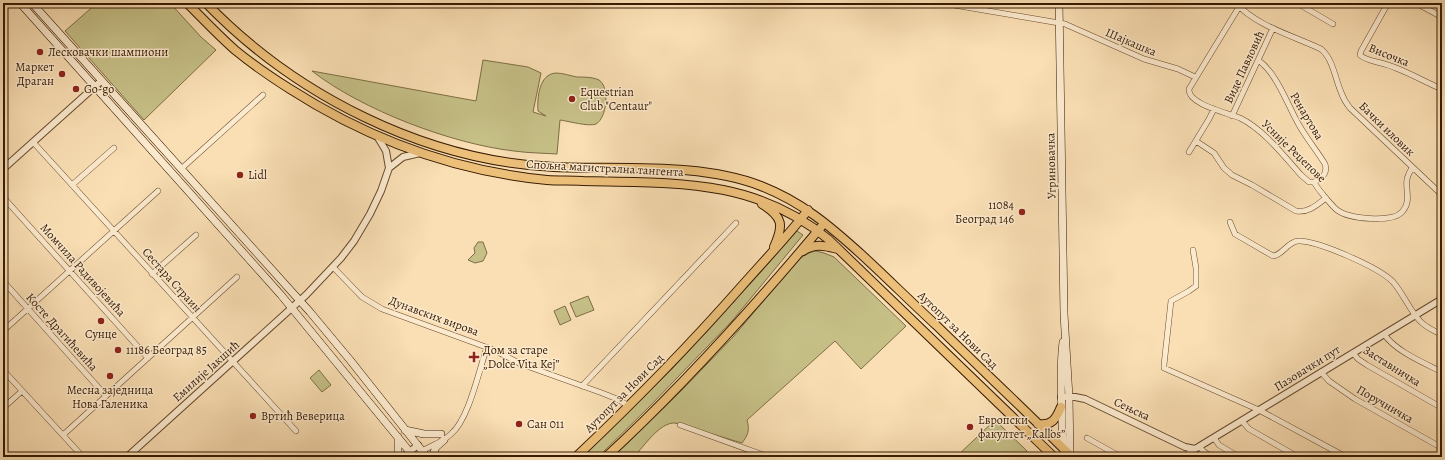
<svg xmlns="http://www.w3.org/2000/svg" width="1445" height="460" viewBox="0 0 1445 460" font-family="Alegreya,serif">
	<rect width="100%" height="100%" fill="#fadfb4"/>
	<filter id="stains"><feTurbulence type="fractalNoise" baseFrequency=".005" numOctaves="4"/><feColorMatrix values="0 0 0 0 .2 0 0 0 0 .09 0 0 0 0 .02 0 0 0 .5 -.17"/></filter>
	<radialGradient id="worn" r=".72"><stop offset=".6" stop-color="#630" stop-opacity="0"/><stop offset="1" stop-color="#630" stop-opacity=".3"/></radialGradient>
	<path fill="#c6c087" stroke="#7e6d44" d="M97,3h73l31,34 15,13 -72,70 -79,-89z
		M483,60l45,7 13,6 -8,39 13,4 -8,-5c-1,-13 1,-37 18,-38 7,0 15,3 21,4 6,0 16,0 22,3 11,7 8,38 -3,44 -7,3 -28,-3 -36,-4l-3,34c-15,-1 -29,-1 -43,-3 -62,-7 -152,-41 -202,-80l164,30z
		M797,231l6,4 -71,86 -83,86 -51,50h-16l91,-89 40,-43z
		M478,242h5l4,11 -4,8 -8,2 -7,-3 7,-7 -1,-5z
		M816,251l8,2 10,4 72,69 -45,43 -26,-28 -88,79c3,10 1,15 -5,23l-67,-20c-15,-1 -31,23 -41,34h-15l-3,-3 64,-62 53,-55 65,-77 10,-7z
		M588,296l6,14 -18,7 -6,-14z
		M565,306l6,14 -11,5 -6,-14z
		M319,370l12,15 -9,7 -12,-14z
		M995,420l32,31 -6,6h-65z"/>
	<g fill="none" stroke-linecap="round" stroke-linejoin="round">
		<defs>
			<path id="minor" d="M942,3l123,21 79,35 34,10 17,8
				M1236,3c20,23 58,33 85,46 12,10 14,29 20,43 2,6 5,11 9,16l92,87
				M1297,3l36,21
				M1388,3l-27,48 -1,4c5,5 14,6 21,8 21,5 41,18 61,26
				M1416,3l26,14
				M1239,7l-50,82c-2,15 39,24 51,29 23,11 44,38 61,57l8,7h5c2,5 19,25 23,28 12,9 55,13 65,2 10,-11 3,-22 5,-33 1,-4 3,-8 5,-11
				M1258,60c19,13 30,46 41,65 8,14 18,26 26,39 3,10 -3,14 -11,18
				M1232,116l41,-88
				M1196,141l18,12 10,15 8,7 20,10 44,26c12,2 21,-6 30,-13
				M33,142l263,289
				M1189,152l20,-33 5,-10
				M181,169l82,-74
				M72,185l42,-37
				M3,197l145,161
				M1230,222l5,12 38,22c10,-1 14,-14 25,-15 19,-1 82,27 95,41 10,11 18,31 28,40 6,6 14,9 21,13
				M1193,250l3,18v18l-7,5 -18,10 -7,64v3l95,42 87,47
				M333,267l29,30 20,12 112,41 27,14 81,29 15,6 12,7
				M152,274l44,-39
				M3,281l103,115
				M3,331l155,-140
				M1384,334c11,17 40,29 58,38
				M1353,353l5,6 9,6 75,43
				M3,370l80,87
				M1321,372l8,9 26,18 87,49
				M582,386l154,-163
				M3,408l19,-17
				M1242,421l7,8 49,28
				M680,425l89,32
				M63,435l174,-158
				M1087,438l34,19
				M1214,438l5,7 20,12
				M1200,447l3,4 9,6
				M422,451c10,-6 21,-9 29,-17 18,-15 28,-64 36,-87
				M3,456l1,1
				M1184,457l5,-4 3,-4"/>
			<path id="tertiary" d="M389,168l14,-11 17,-4
				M3,169l98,-88
				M1061,397h14l10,2 100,48 10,2 247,-150
				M127,457l179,-162 35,-37 13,-17 16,-27 11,-23 8,-23 -3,-17 -9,-15
				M403,457l15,-12"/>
			<path id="secondary" d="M20,3l261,292 133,162
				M32,3l278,309 40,48 77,97
				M1059,3l5,311 5,83 1,60
				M1063,342c-3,23 -2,48 -1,72 0,12 0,25 2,37
				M405,430l19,4h17
				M398,457v-20
				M432,457l4,-10 8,-7"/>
			<path id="primary" d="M187,3c16,16 31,32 48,47 17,14 36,27 55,39 78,50 164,82 257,91 12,1 24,0 36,1 90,2 171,-3 245,58l226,218
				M206,3c89,92 218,158 348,164 65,3 146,-5 207,19 41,16 69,40 101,69 25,23 49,47 74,70 45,44 91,87 136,132
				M762,204c21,13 22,21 12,43
				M803,251c12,-8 22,-5 35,-2
				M1038,424c14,2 18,-5 23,-17
				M576,457c57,-54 112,-110 164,-169 23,-26 47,-51 68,-78
				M606,457c77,-71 148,-150 215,-230"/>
		</defs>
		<use href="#minor" stroke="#674b2e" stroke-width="6"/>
		<use href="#tertiary" stroke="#674b2e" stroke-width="8"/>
		<use href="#secondary" stroke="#361a02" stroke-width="8"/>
		<use href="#primary" stroke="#361a02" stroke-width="10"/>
		<use href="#minor" stroke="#fceace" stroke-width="5"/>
		<use href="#tertiary" stroke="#fceace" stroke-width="6"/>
		<use href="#secondary" stroke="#fceace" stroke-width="7"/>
		<use href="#primary" stroke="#edc07a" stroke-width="8"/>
	</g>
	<g fill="#8f2418" stroke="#fceace" stroke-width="1.5">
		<circle cx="40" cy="52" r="4"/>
		<circle cx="62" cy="74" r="4"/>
		<circle cx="76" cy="89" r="4"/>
		<circle cx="572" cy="99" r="4"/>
		<circle cx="240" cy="175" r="4"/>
		<circle cx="1022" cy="212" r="4"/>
		<circle cx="101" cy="321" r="4"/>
		<circle cx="118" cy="350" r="4"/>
		<path d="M472 351h4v4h4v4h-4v4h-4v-4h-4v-4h4z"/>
		<circle cx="110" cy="376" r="4"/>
		<circle cx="253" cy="416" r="4"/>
		<circle cx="519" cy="424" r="4"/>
		<circle cx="970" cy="427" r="4"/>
	</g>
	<g text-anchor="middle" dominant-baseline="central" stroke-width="3" stroke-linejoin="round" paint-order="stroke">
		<g font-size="12" fill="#361a02" stroke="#fceace">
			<text transform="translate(1131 42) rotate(23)">Шајкашка</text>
			<text transform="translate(1389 55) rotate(22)">Височка</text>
			<text transform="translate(1244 67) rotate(-65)">Виде Павловић</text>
			<text transform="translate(1307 116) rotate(59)">Ренартова</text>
			<text transform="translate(1387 129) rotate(44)">Бачки иловик</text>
			<text transform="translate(1294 151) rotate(44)">Усније Реџепове</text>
			<text transform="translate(1051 166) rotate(-91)">Угриновачка</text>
			<text transform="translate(605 168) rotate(3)">Спољна магистрална тангента</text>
			<text transform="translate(83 270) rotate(48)">Момчила Радивојевића</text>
			<text transform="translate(172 280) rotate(48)">Сестара Страин</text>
			<text transform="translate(434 316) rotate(20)">Дунавских вирова</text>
			<text transform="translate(958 330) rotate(44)">Аутопут за Нови Сад</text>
			<text transform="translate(62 332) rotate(48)">Косте Драгићевића</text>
			<text transform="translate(1392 366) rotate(32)">Заставничка</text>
			<text transform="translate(1307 368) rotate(-32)">Пазовачки пут</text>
			<text transform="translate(206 371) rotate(-42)">Емилије Јакшић</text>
			<text transform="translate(624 393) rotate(-45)">Аутопут за Нови Сад</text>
			<text transform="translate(1385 404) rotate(30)">Поручничка</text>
			<text transform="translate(1132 409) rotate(25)">Сењска</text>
		</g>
		<g font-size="12" fill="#361a02" stroke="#fceace" text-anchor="start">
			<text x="48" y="52">Лесковачки шампиони</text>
			<text x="54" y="67" text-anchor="end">Маркет<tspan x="54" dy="14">Драган</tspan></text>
			<text x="84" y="89">Go-go</text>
			<text x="580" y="92">Equestrian<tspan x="580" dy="14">Club "Centaur"</tspan></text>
			<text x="248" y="175">Lidl</text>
			<text x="1014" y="205" text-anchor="end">11084<tspan x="1014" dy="14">Београд 146</tspan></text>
			<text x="101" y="334" text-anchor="middle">Сунце</text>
			<text x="126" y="350">11186 Београд 85</text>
			<text x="483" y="350">Дом за старе<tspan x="483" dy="14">„Dolce Vita Kej”</tspan></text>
			<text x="110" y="390" text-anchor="middle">Месна заједница<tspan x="110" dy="14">Нова Галеника</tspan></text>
			<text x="261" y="416">Вртић Веверица</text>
			<text x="978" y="420">Европски<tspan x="978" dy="14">факултет „Kallos”</tspan></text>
			<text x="527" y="424">Сан 011</text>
		</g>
	</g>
	<rect width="1445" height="460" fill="none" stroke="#fadfb4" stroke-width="16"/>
	<rect x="4" y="4" width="1437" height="452" fill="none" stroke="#361a02" stroke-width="2"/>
	<rect x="8" y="8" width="1429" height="444" fill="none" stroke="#361a02"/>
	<rect width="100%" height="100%" filter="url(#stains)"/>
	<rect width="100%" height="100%" fill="url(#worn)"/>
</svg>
